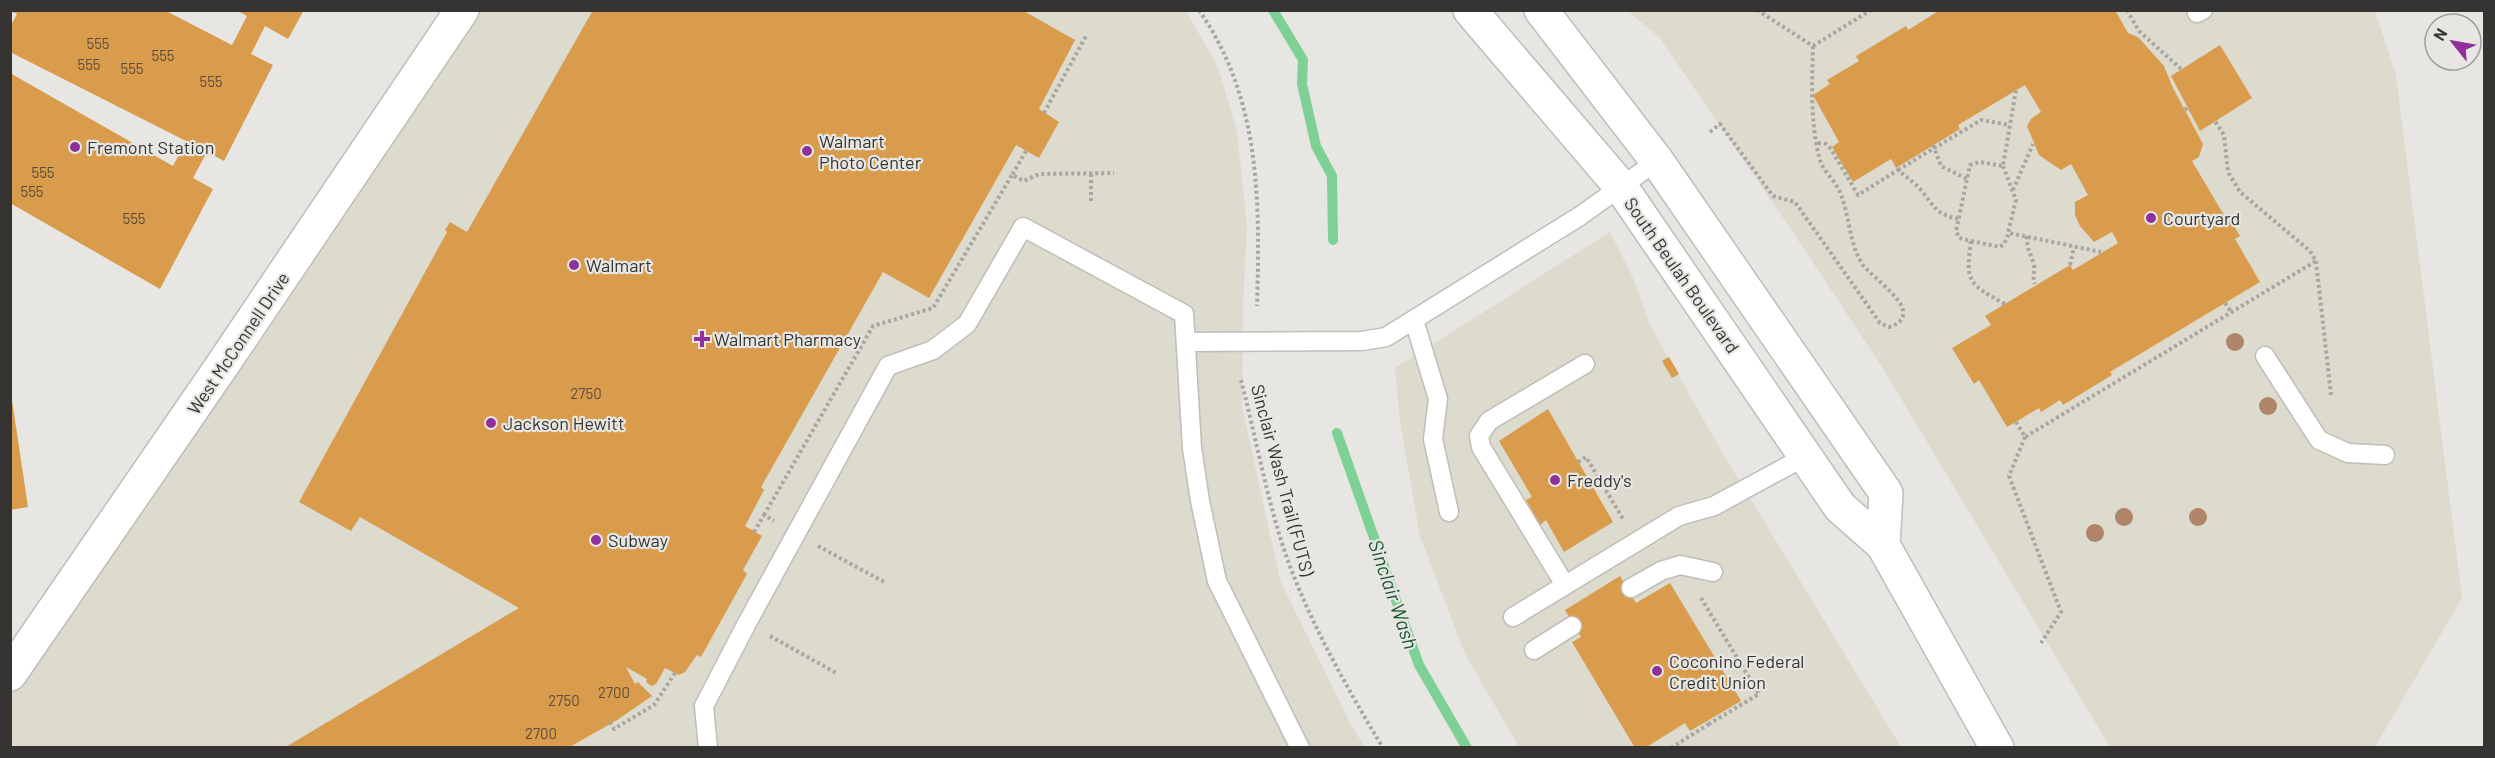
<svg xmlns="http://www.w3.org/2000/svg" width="2495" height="758" viewBox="0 0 2495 758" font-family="Barlow,sans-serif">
	<rect width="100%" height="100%" fill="#e7e6e2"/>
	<path fill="#dddace" d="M472,11h714l32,56 19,65 10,94 -4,78 -1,102 38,174 72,147 13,20h-1354l-1,-86z
		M1628,11h747l21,64 66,523 -87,149h-265l-226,-377 -94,-142 -131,-191z
		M1610,232l23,46 18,49 71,125 179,295h-382l-54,-93 -45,-118 -20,-114 -5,-54z"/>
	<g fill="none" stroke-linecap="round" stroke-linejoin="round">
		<path stroke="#7dd194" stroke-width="10" d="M1273,10l30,50 -1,24 14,62 16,30 1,64
			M1337,433l82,232 48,83"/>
	</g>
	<path fill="#d99c4d" d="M10,10h154l68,35 15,-29 -11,-6h68l-16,29 -23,-13 -14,28 22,11 -49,96 -17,-9 -14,26 20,11 -53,100 -150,-86v-130l163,93 13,-25 -176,-89v-25l7,-13z
		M593,10h429l53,30 -36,69 20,13 -20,36 -23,-13 -87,153 -46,-26 -122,215 3,3 -19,36 17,10 -19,34 4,4 -46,83 -4,-2 -12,17 -6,3 -14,-7 -9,16 -5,2 -5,-4 1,-3 -21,-12 9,17 3,-2 14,14 -35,24 -49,28h-284l235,-140 -159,-91 -9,14 -52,-29 148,-270 -2,-2 5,-8 17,10z
		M1940,10h175l13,23 10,4 26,29 9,22 30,56 -4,13 -7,4 36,61 3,-1 9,15 -5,3 25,43 -150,90 2,3 -49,30 -3,-5 -19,12 -2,-4 -32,19 -28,-47 -5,4 -22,-36 39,-23 -6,-9 85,-51 3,5 45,-27 -6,-11 -18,10 -14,-16 -5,-11v-13l13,-7 -17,-31 -10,6 -22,-15 -12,-29 4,-7 10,-7 -16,-27 -67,40 2,4 -64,39 -5,-9 -38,23 -21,-35 7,-5 -26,-47 17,-11 -3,-4 32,-19 -3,-5 50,-30 2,4z
		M2220,45l32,53 -52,33 -29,-55z
		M1669,357l10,17 -7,4 -10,-17z
		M10,387l18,120 -18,3z
		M1548,409l65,113 -49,30 -18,-32 -6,5 -14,-25 6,-3 -33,-56z
		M1620,576l16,27 34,-20 71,118 -51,30 -5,-8 -40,25h-10l-63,-106 9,-5 -16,-27z"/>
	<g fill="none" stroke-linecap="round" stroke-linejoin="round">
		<defs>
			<path id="service" d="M2197,13l6,-3
				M1414,320l24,79 -5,40 16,73
				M1186,342l176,-1 24,-4 194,-121 77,-55
				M2265,356l54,84 29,13 37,2
				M1565,585l-84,-138 -2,-11 10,-15 96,-57
				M1631,588l30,-17 19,-6 33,7
				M1513,617l166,-101 35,-10 92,-50
				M1534,650l38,-24
				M708,748l-4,-42 43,-83 141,-257 45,-16 34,-26 56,-97 161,87 8,134 8,53 17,80 83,167"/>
			<path id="tertiary" d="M10,674l209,-304 243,-360"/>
			<path id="secondary" d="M1470,10l151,177 219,320 43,38 114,203
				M1541,10l116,151 229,332 -3,52"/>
		</defs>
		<use href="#service" stroke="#bfbeb9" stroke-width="21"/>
		<use href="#tertiary" stroke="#bfbeb9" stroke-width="36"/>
		<use href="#secondary" stroke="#bfbeb9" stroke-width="36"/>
		<path stroke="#a7a6a3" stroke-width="4" stroke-dasharray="3 3" stroke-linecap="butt" d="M1199,10c62,90 61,191 58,296
			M1757,10l56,36
			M2127,10l12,21 42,38
			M1813,46l58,-36
			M2185,110l2,-2
			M1044,113l42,-77
			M1710,132l10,-8 53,72 22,6 85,121 9,4c40,-13 -15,-47 -26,-62 -14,-21 -13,-48 -22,-70 -4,-13 -17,-22 -21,-35 -10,-36 -8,-77 -7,-114
			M1818,143l8,1 5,5 27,46 40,-25c8,7 17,13 23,20 14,17 14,24 38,29
			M1933,145l8,21 26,13
			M1026,151l-14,24 12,6 15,-7 75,-1
			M2003,166l13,34 -8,33
			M1898,170l83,-50 29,5
			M2013,190l20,-46
			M1091,201v-28
			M2027,236c-1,13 4,17 7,29 1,7 -2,12 1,19
			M1971,241l29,6 4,-3 5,-11 92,19
			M2316,261l15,134
			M2070,265l4,-18
			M2225,303l7,10
			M2005,304c-36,-20 -40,-21 -34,-63l-12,-3 -3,-7 14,-66 9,-3 24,4 13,-76
			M1241,380c15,58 27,125 47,181 24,65 59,127 95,187
			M2016,422l9,15 291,-176 -6,-10 -70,-59 -12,-20 -4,-37 -9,-14
			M2025,437l-16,39 52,136 -20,31
			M1578,462l8,-5 37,62
			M764,515l109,-189 60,-18 79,-133
			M754,532l10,-17 10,6
			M818,546l68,37
			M1701,598l58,96 -50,30
			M770,636l68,38
			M610,722l4,7 40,-24 21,-32
			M1671,748l38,-24 -2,-3"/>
		<use href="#service" stroke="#fff" stroke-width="18"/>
		<use href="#tertiary" stroke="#fff" stroke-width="33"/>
		<use href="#secondary" stroke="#fff" stroke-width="33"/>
	</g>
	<g fill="#af8469">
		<circle cx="2235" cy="342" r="9"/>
		<circle cx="2268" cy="406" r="9"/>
		<circle cx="2124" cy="517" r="9"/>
		<circle cx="2198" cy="517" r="9"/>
		<circle cx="2095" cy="533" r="9"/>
	</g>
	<g fill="#8f319a" stroke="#e7e6e2" stroke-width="2">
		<circle cx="75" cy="147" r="6"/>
		<circle cx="807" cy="151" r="6"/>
		<circle cx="2151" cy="218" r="6"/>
		<circle cx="574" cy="265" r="6"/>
		<path d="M699 330h6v6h6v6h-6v6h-6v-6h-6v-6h6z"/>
		<circle cx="491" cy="423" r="6"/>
		<circle cx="1555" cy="480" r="6"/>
		<circle cx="596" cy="540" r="6"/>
		<circle cx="1657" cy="671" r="6"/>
	</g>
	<g text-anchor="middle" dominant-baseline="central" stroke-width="4.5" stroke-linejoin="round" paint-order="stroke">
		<g font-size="15" fill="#5e4e39">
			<text x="98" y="43">555</text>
			<text x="163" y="55">555</text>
			<text x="89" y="64">555</text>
			<text x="132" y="68">555</text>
			<text x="211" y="81">555</text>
			<text x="43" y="172">555</text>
			<text x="32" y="191">555</text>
			<text x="134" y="218">555</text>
			<text x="586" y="393">2750</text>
			<text x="614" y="692">2700</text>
			<text x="564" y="700">2750</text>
			<text x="541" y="733">2700</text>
		</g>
		<g font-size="18" fill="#353432" stroke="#e7e6e2" text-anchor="start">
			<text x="819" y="141">Walmart<tspan x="819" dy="21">Photo Center</tspan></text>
			<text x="87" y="147">Fremont Station</text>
			<text x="2163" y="218">Courtyard</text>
			<text x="586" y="265">Walmart</text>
			<text x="714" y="339">Walmart Pharmacy</text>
			<text x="503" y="423">Jackson Hewitt</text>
			<text x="1567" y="480">Freddy's</text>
			<text x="608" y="540">Subway</text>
			<text x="1669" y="661">Coconino Federal<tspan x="1669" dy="21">Credit Union</tspan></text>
		</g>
		<g font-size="18" fill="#353432" stroke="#e7e6e2">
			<text transform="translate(1682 275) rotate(55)">South Beulah Boulevard</text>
			<text transform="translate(238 343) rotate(-56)">West McConnell Drive</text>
			<text transform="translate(1283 480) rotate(75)">Sinclair Wash Trail (FUTS)</text>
		</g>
		<g font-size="20" font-style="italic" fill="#19562f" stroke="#e7e6e2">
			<text transform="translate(1394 594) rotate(71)">Sinclair Wash</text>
		</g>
	</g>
	<rect width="2495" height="758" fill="none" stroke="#353432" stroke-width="24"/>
	<g transform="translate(2453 42) rotate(301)"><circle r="28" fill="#e7e6e2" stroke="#a09f9c" stroke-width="1.5"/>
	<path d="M0-4.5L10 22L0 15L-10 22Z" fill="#8f319a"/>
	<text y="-9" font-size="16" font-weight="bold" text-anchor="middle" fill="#353432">N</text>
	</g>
</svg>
